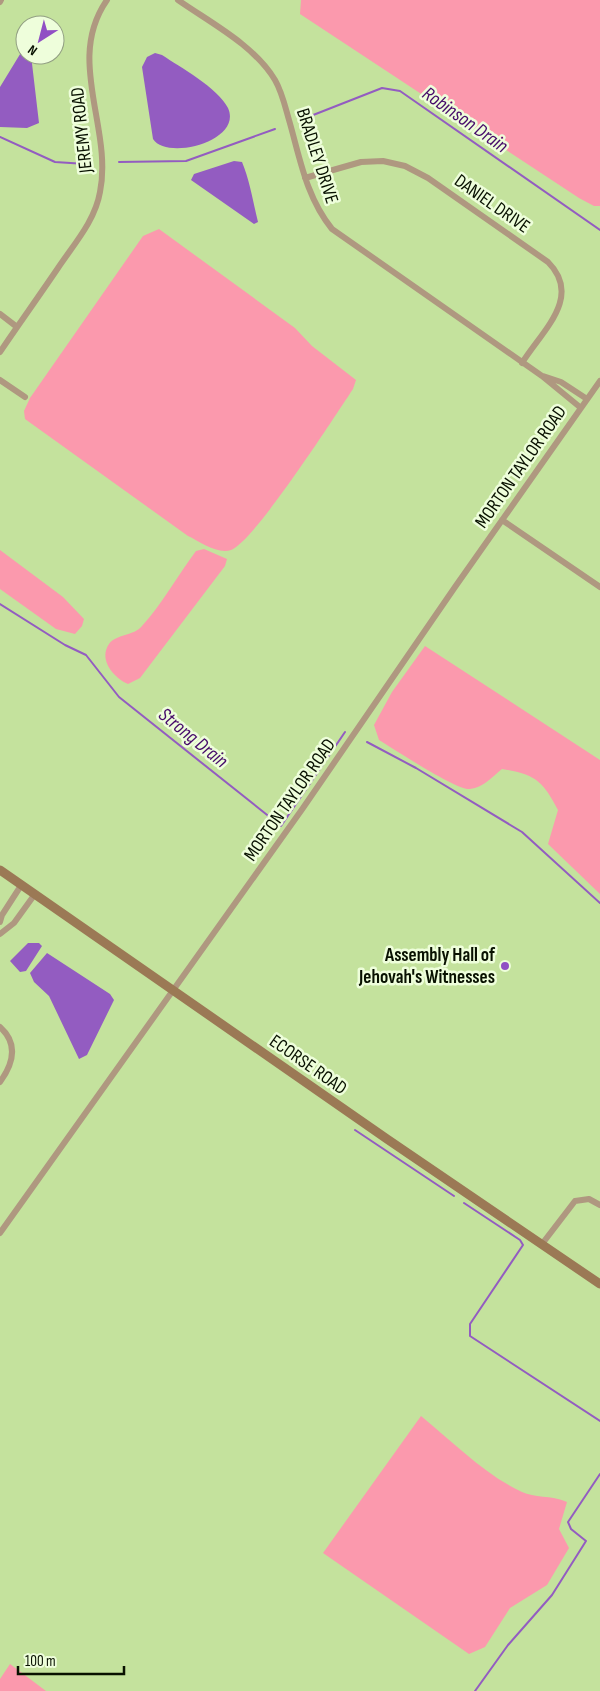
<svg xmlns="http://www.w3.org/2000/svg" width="600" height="1691" viewBox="0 0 600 1691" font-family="'Sofia Sans Condensed',sans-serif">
	<rect width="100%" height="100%" fill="#c4e29d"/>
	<path fill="#fb99ad" d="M301,0h299v206h-6l-15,-8 -279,-184z
		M159,229l136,99 17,18 44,34 -3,9c-18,27 -99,153 -122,161 -13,5 -32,-9 -43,-14l-163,-117 -1,-8 6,-13 113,-162z
		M204,549l23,10 -2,7 -85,112 -12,6c-14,-6 -30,-24 -19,-40 7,-10 25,-8 33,-18 20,-22 36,-51 54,-75z
		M0,550l63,47 21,22 -2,7 -7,8 -19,-5 -56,-40z
		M425,646l175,114v134l-52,-50 10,-34c-15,-29 -23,-36 -56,-41 -10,8 -18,18 -32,20 -13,2 -76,-40 -91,-49l-5,-15 18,-33z
		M421,1416c32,26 64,59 101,76 12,6 29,3 45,10l-8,27 10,19 -22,37 -37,23 -25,39 -16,7 -146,-101z
		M10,1664l36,27h-46v-12z"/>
	<path fill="#935cc1" d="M25,46v9h6l8,68 -12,5 -27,-1v-40z
		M155,53l7,2c18,12 56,33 66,53 15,33 -61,53 -75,31l-11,-72 5,-10z
		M234,161l8,1c8,19 11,40 16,60l-4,2 -63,-44 3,-6z
		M28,943h11l3,3 -16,25 -6,1 -10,-11z
		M47,953l63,41 4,6 -27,55 -8,4 -30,-63 -15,-14 -4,-9z"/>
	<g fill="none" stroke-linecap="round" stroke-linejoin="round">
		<path stroke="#935cc1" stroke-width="2" d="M303,119l79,-31 18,3 200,139
			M0,137l55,25 31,2
			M119,162l67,-1 89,-32
			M0,604l65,41 21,10 33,42 162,129 64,-94
			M367,742l49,26 106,64 78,71
			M355,1130l99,66
			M464,1203l56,37 3,5 -53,79v12l130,85
			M475,1691l33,-46 44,-50 34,-54 -15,-12 -3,-7 32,-48"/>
		<path stroke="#af9880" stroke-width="6" d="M178,0c33,23 76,45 97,80 7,12 10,26 14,40 11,38 17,77 43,109l210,147 39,32
			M0,2l1,-2
			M305,178l56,-16 22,-1 22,5 23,12 120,84c35,35 -6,69 -26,101
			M0,314l17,13
			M0,352c19,-28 39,-56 58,-84 16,-24 37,-47 42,-76 13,-64 -35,-132 7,-192
			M543,376l18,6 26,17
			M0,380l25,17
			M502,520l98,67
			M0,922l2,-7 20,-31
			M0,934l14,-11 21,-29
			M0,1027c19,17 13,37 0,55
			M0,1233l303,-425 152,-221 145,-206
			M542,1244l33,-43 14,-2 11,6"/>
		<path stroke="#9b7955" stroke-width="9" d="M0,870l387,269 213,145"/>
	</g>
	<circle fill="#904fc4" stroke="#eefedb" stroke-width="2" cx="505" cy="966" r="5"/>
	<g text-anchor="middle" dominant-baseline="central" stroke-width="5" stroke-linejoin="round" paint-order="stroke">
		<g font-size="19" fill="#081100" stroke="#eefedb">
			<text transform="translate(82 130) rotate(-96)">JEREMY ROAD</text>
			<text transform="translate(317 156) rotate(72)">BRADLEY DRIVE</text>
			<text transform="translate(492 204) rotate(35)">DANIEL DRIVE</text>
			<text transform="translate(521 467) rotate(-55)">MORTON TAYLOR ROAD</text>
			<text transform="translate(290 800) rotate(-55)">MORTON TAYLOR ROAD</text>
			<text transform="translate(308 1065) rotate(35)">ECORSE ROAD</text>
		</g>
		<g font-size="19" font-weight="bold" fill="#081100" stroke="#eefedb" text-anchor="end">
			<text x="495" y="955">Assembly Hall of<tspan x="495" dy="22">Jehovah's Witnesses</tspan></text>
		</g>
		<g font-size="20" font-style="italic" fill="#460b6a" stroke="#eefedb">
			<text transform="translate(465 120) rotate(35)">Robinson Drain</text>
			<text transform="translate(193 738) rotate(39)">Strong Drain</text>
		</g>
	</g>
	<g transform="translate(40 40) rotate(216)"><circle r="24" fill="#eefedb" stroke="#929f83"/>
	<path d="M0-4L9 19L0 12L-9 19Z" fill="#904fc4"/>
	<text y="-8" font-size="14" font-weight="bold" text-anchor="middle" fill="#081100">N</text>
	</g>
	<path d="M18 1666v8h106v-8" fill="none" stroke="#081100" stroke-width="2.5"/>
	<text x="25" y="1666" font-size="15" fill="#081100" stroke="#eefedb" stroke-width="4" paint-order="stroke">100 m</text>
</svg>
